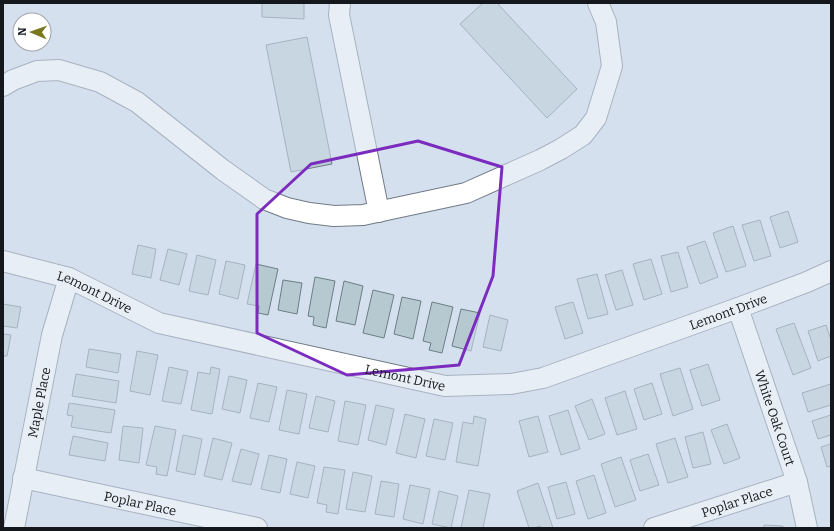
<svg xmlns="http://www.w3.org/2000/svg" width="834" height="531" viewBox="0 0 834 531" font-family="Bitter,serif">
	<rect width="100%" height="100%" fill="#d5e0ee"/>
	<path fill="#b6c9d1" stroke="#6c7d85" d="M262,3h42v16l-42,-2z
		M483,3h14l80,86 -30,29 -87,-94z
		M307,37l25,127 -41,8 -25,-127z
		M788,211l10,31 -18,6 -10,-31z
		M760,220l11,36 -17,5 -12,-36z
		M733,226l13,40 -20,6 -13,-39z
		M705,241l13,36 -18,7 -13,-37z
		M138,245l18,4 -5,29 -19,-4z
		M168,249l19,5 -8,31 -19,-5z
		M678,252l10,35 -17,5 -10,-36z
		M197,255l19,5 -8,35 -19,-4z
		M651,259l11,35 -18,6 -11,-36z
		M226,261l19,4 -7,34 -19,-5z
		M256,264l22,5 -10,46 -10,-2 1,-7 -12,-2z
		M622,270l11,35 -17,5 -11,-35z
		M597,274l11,40 -20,5 -11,-40z
		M315,277l20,4 -9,47 -13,-3 1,-8 -6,-1z
		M283,280l19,3 -5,31 -19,-4z
		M344,281l19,5 -8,39 -19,-4z
		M373,290l21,5 -10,43 -21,-5z
		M402,297l19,4 -8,38 -19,-5z
		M432,302l21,5 -11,46 -13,-3 2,-7 -8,-2z
		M573,302l10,31 -18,6 -10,-32z
		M3,304l18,3 -4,21 -14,-2z
		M461,309l19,4 -9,38 -19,-5z
		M490,315l18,5 -7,31 -18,-4z
		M794,323l17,45 -18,7 -17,-46z
		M826,325l5,15v16l-13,5 -10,-30z
		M3,334l8,1 -4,21h-4z
		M89,349l32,5 -3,19 -32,-6z
		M137,351l21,4 -8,40 -20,-4z
		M708,364l12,36 -18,6 -12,-36z
		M169,367l19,4 -7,33 -19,-3z
		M211,367l9,2 -8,45 -21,-4 7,-38 12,2z
		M680,368l13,41 -20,7 -13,-42z
		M76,374l43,7 -3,22 -44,-7z
		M229,376l18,4 -7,33 -18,-4z
		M258,383l19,4 -8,35 -19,-4z
		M652,383l10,31 -18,6 -10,-31z
		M831,384v21l-23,7 -6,-19z
		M287,390l20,4 -8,40 -20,-4z
		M625,391l12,38 -20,6 -12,-37z
		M316,396l19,5 -7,31 -19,-4z
		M592,399l13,35 -16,6 -14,-34z
		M345,401l21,4 -8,40 -20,-4z
		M69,403l46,7 -4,23 -40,-6 2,-11 -6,-1z
		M376,405l18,4 -8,36 -18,-5z
		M568,410l12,39 -19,6 -12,-39z
		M405,414l20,5 -9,39 -20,-5z
		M831,415v20l-13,4 -6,-18z
		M474,416l12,3 -8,47 -22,-4 7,-40 10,2z
		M538,416l10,36 -19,5 -10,-36z
		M434,419l19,4 -8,37 -19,-4z
		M727,424l13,34 -16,6 -13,-34z
		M123,426l20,2 -4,35 -20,-3z
		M155,426l21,4 -9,46 -11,-2 1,-7 -11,-2z
		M703,432l8,32 -18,4 -8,-31z
		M183,435l19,4 -7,36 -19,-4z
		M73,436l35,7 -3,18 -36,-6z
		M213,438l19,5 -10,37 -18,-4z
		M675,438l13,39 -20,6 -12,-39z
		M831,444v22l-4,1 -6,-20z
		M241,449l18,5 -8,31 -19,-4z
		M648,454l11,31 -19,6 -10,-31z
		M269,455l18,4 -7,34 -19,-4z
		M621,457l15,43 -21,7 -14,-43z
		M297,462l18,4 -7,32 -18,-4z
		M324,467l21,3 -7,44 -12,-2 1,-7 -10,-2z
		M353,472l19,4 -7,36 -19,-3z
		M594,475l12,38 -18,6 -12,-38z
		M381,481l18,3 -5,33 -19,-3z
		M566,482l9,32 -18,5 -9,-32z
		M538,483l15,45h-13v-2l-6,2h-5l-12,-37z
		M410,485l20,4 -7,35 -20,-5z
		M469,490l21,4 -7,34h-22z
		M439,491l19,5 -7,32 -19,-4z
		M764,525l19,1v2h-19z"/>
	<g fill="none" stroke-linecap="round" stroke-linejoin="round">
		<defs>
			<g id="minor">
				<path d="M340,3l-1,12 40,197"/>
				<path d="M3,86l10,-6 24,-9 22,-1 41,12 37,20 86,68 41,29 23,9 22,5 25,3 29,-1 103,-22 74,-33 21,-11 22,-14 13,-17 16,-52 -6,-44 -8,-19"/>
				<path id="s1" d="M3,261l66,17 90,45 286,63 66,-2 32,-6 195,-70 69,-26 24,-11"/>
				<path id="s2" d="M738,308l59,174 10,46"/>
				<path id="s3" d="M23,478l234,50"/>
				<path id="s4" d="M14,528l38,-193 17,-57"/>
				<path id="s5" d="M654,528l143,-46"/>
			</g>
		</defs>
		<use href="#minor" stroke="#717b88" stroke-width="22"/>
		<use href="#minor" stroke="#fff" stroke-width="20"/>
	</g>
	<path d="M0 0H834V531H0ZM418,141l84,26 -9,109 -34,89 -112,10 -90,-42v-119l54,-50z" fill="#d5e0ee" fill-opacity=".55" fill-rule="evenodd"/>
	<path fill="none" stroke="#7b2cbf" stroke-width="3" stroke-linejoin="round" d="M418,141l84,26 -9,109 -34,89 -112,10 -90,-42v-119l54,-50z"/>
	<g text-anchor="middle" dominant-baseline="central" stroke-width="4" stroke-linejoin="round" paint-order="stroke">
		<g font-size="13" fill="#14181d" stroke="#fff">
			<text stroke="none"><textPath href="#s1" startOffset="97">Lemont Drive</textPath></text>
			<text stroke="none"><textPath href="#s1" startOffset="757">Lemont Drive</textPath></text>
			<text stroke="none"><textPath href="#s1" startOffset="421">Lemont Drive</textPath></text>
			<text stroke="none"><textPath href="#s4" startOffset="128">Maple Place</textPath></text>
			<text stroke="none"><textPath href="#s2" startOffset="116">White Oak Court</textPath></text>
			<text stroke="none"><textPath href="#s5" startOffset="87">Poplar Place</textPath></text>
			<text stroke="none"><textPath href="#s3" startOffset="120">Poplar Place</textPath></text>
		</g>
	</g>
	<rect width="834" height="531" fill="none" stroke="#14181d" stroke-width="8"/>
	<g transform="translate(32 32) rotate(272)"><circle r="19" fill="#ffffff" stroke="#a1a3a5"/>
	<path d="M0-3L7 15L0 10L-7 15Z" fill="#79781f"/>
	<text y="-6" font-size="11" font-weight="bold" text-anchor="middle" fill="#14181d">N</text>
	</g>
</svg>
